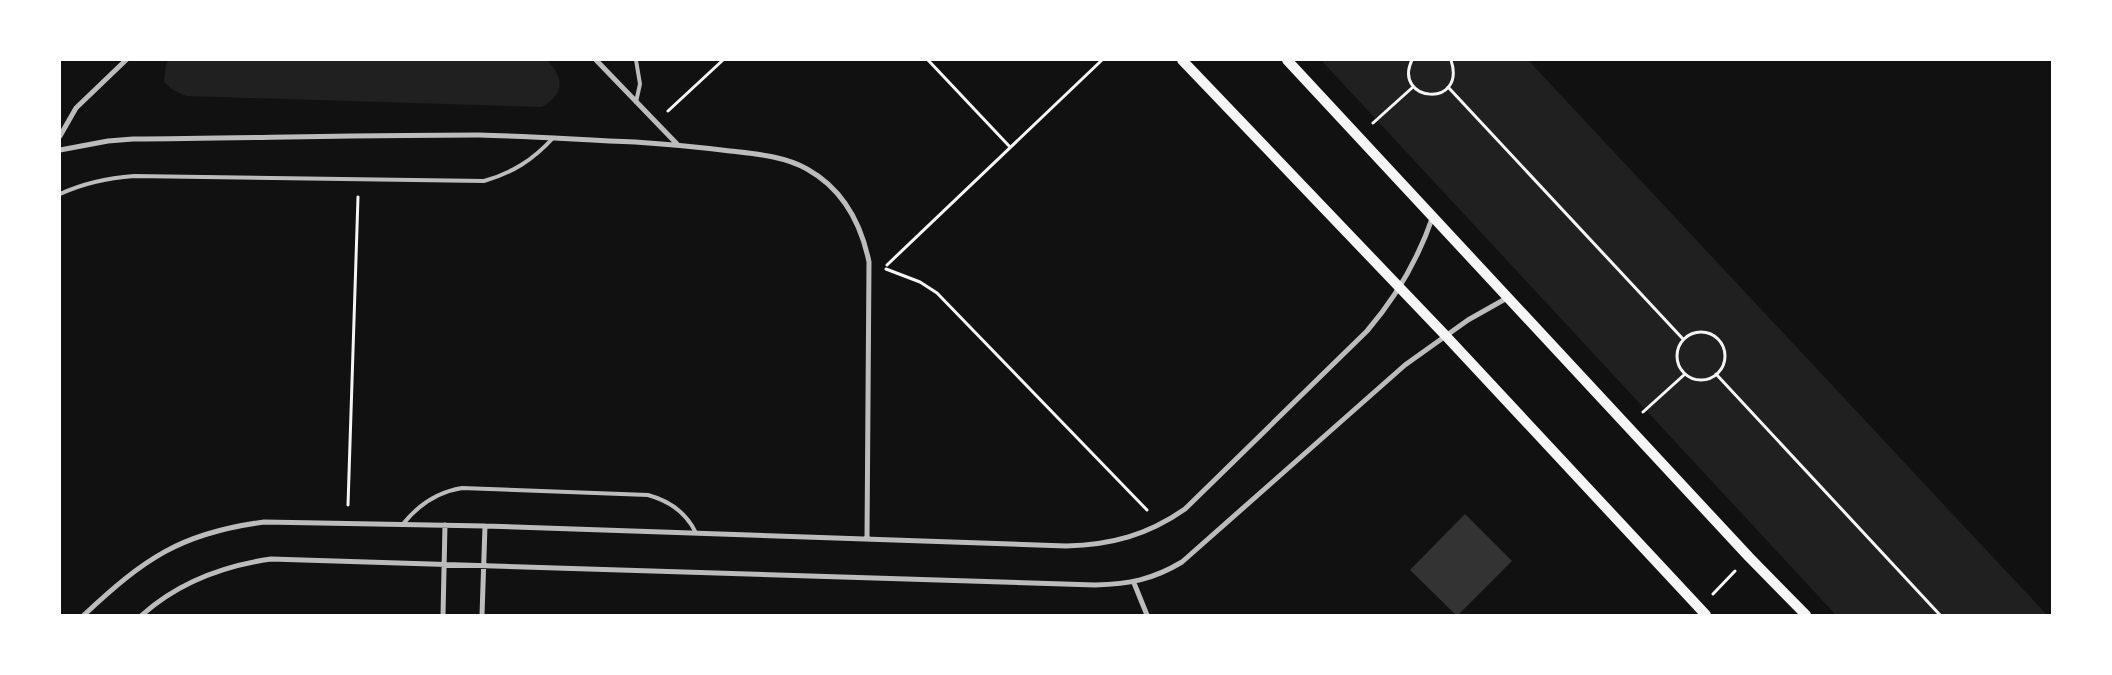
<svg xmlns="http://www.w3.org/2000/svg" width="2112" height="675" viewBox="0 0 2112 675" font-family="Arial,sans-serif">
	<rect width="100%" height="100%" fill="#111"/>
	<path fill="#202020" d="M169,60h378c18,19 17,34 -5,47l-356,-11 -13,-6 -9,-8 2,-17z
		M1321,60h207l519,555h-211z"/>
	<path fill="#333" d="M1465,514l47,47 -54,54h-2l-46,-45z"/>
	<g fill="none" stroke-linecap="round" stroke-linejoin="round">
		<path stroke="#f5f5f5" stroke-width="3" d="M928,60l82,87
			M1412,60c-20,42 55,49 39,0
			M1448,87l235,252
			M668,111l55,-51
			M1373,123l40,-36
			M887,265l215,-205
			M886,269l34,13 17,11 210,217
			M1677 356a24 24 0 1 1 48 0a24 24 0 1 1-48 0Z
			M1716,374l224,241
			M1643,412l42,-38
			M348,505l10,-308
			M1713,594l22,-23"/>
		<path stroke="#bcbcbc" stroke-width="4" d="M636,60l4,24 -4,18
			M60,194c24,-11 47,-16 74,-18l350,5c28,-8 49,-21 69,-43
			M403,524c16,-20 34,-32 59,-36l186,7c22,6 38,17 48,38"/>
		<path stroke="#bcbcbc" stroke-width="5" d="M596,60l81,84
			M60,136l16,-28 50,-48
			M60,150l48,-9 25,-2c115,-1 231,-4 346,-4 52,1 104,5 156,7 32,2 63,5 95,9 26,3 54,5 77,18 36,20 54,54 62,93l-2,277
			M1134,583l13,32
			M84,615c60,-56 96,-82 180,-93l221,4 581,20c45,-1 82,-11 119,-37l182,-178c30,-35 51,-71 66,-115
			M142,615c37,-33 80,-49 129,-56l824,26c34,-1 57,-5 87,-23l223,-197 63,-45 39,-22
			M443,615l2,-90
			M482,615l3,-89"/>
		<path stroke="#f5f5f5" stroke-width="10" d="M1182,60l263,275 261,280
			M1287,60l462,497 57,58"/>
	</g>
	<rect width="2112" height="675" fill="none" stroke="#ffffff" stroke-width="122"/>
</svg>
